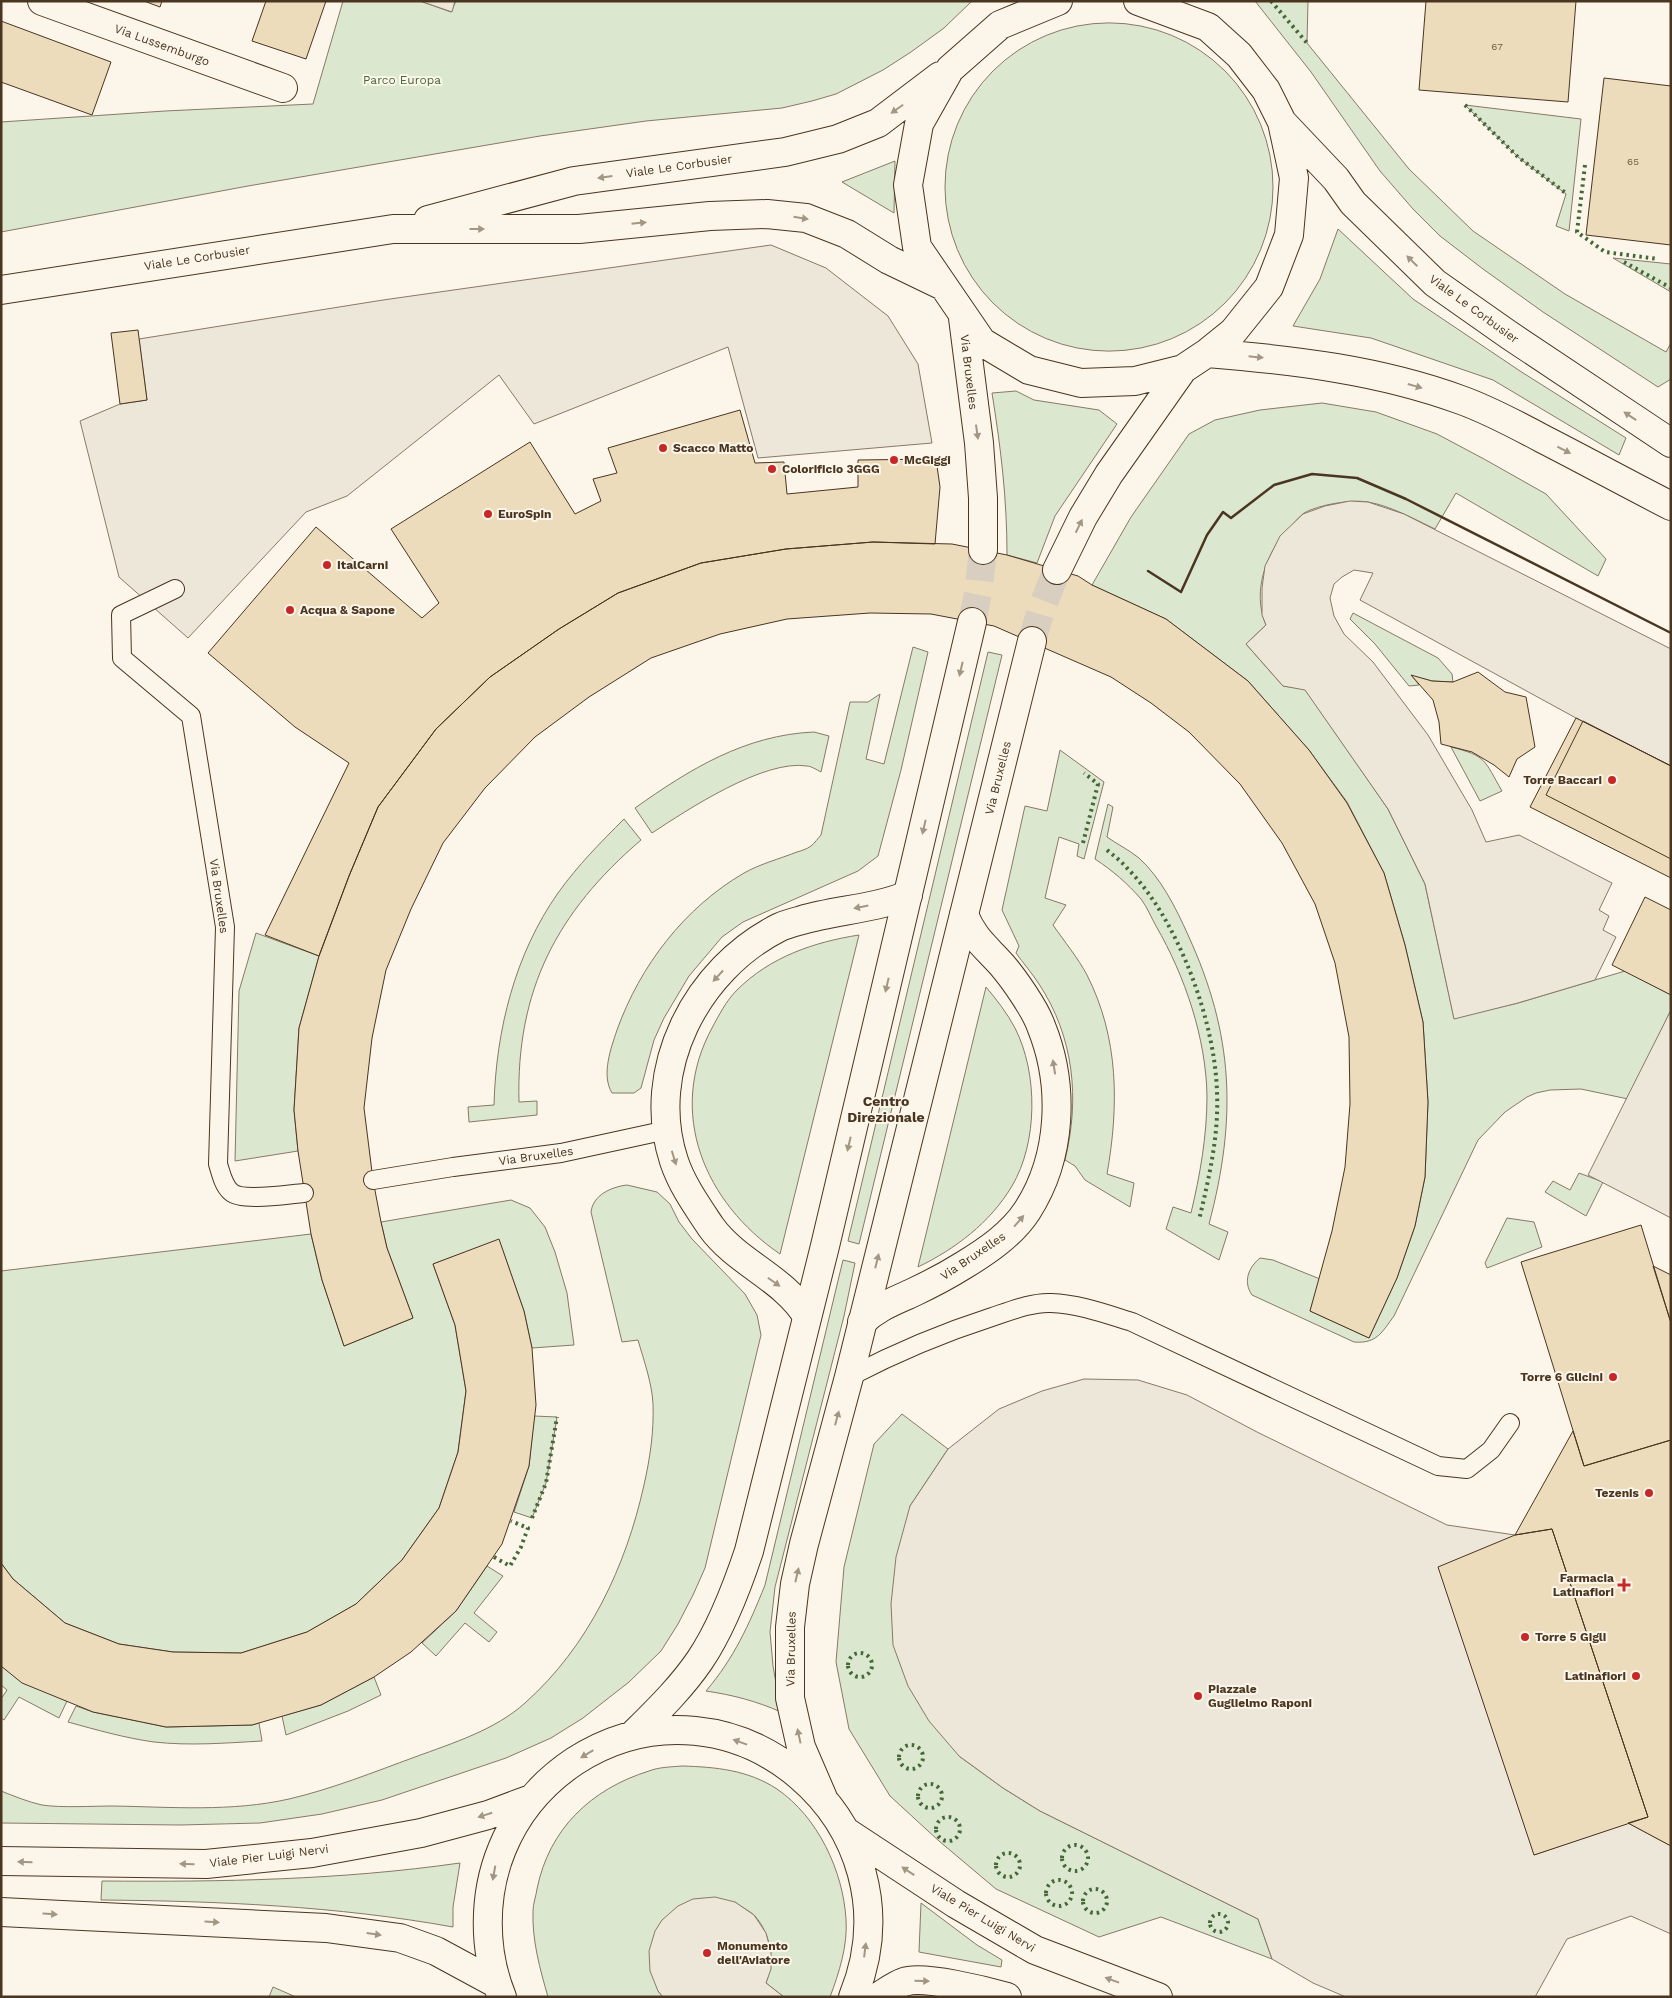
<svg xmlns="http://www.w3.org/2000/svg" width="1672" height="1998" viewBox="0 0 1672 1998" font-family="'Work Sans',sans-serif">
	<rect width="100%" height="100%" fill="#fbf6e9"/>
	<path fill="#dce7d0" stroke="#887966" d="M343,1h77l31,11 5,-11h516l-28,27 -33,24 -28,18 -47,24 -24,7 -30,7 -136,13 -106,15 -292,50 -247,46v-110l164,-11 148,-7z
		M1255,1h53l-1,42 102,126 64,62 92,63 101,58 5,-9v36l-13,8 -115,-75 -60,-43 -43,-33 -27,-27 -33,-38 -69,-99z
		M945 187a164 164 0 1 1 328 0a164 164 0 1 1-328 0Z
		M1465,105l116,14 -12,112 -13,-5 10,-32 -48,-37z
		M895,161l-1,52 -52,-31z
		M1338,229l75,70 107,72 106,67 -7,17 -126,-75 -122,-42 -78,-12 27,-47z
		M1613,258l58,6v28z
		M1016,391l18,9 65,10 18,14 -62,92 -18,47 -30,-8c0,-56 -6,-106 -15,-162z
		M1322,403l54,9 61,22 47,25 62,35 60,65 -8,17 -142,-83 -21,36c-21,-10 -44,-23 -67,-27 -17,-3 -50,3 -64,11 -4,3 -8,8 -11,11 -26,25 -42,67 -27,101l-20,19 37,42 22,3 83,120 37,75 29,134 64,-15 107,-32 46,24v15l-43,89 -47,-10 -31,1 -14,3 -9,4 -22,15 -27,28 -84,176c-12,16 -17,28 -40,26l-102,-47c-9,-13 -4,-27 8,-37l13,2 47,19 -10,32 59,27 28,-60 18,-52 10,-49 3,-75 -5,-80 -18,-77 -21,-72 -37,-71 -38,-52 -61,-69 -82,-62 -74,-34 39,-68 58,-83 26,-14 45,-10z
		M1353,613l85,45 14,16 1,8 -21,-1 -20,-5 7,9 -10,1 -34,-42 -25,-25z
		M913,647l15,5 -27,118 -23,86 -20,15 -115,51 -21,15 -33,39 -25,42 -10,22 -13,48 -7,5h-22c-11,-18 -1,-45 5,-63 23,-64 67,-122 127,-157 16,-9 35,-14 53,-21 4,-1 10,-3 14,-6 4,-3 7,-8 10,-11l29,-133h18l12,-8 -14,65 18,5z
		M988,652l14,3 -143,589 -11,-3z
		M814,732l15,4 -8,36c-4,-2 -10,-6 -14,-6 -43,-7 -120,44 -155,67l-17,-25c55,-39 110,-73 179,-76z
		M1451,747c36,9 33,13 51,44l-22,10z
		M1060,750l44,32 -20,77 -7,-3 2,-12 -20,-7 -14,61 21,7 -13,20c11,16 25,33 34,50 32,63 32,131 20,199l27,9 -4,24 -45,-27 -10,-14 -10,-6c15,-61 9,-123 -26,-176 -7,-11 -16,-21 -23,-31l3,-7 -17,-36 23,-104 22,5z
		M1108,804l5,3 -6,30c10,7 22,13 32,21 22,20 37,50 49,77 46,100 49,183 21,289l19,8 -9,28 -53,-31 7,-22 18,6c9,-38 16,-77 16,-117 -1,-58 -22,-120 -51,-170 -5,-9 -9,-19 -15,-27 -14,-16 -28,-28 -46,-40z
		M624,819l17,21c-84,72 -125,150 -122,262l18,-1v14l-68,7 -1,-15 26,-2c2,-75 21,-151 64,-212 20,-28 43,-51 66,-74z
		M256,933l63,23 -20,72 -5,82 4,41 -63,10 4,-170z
		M859,935l-79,319c-75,-51 -114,-141 -68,-226 7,-13 14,-27 25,-38 33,-33 77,-48 122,-55z
		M986,987c11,13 21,26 29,41 23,45 23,114 -3,158 -22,37 -57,63 -94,81z
		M1579,1173l24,9 -17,34 -41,-24 8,-11 17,9z
		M627,1185l30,7 13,12 9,18 13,17 53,55 12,21 4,20 -56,233 -12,27 -15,29 -17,27 -32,31 -46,36 -32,20 -45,20 -124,42 -60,14 -62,9 -80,2 -179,-2v-32c13,5 27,11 41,14 19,3 51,1 71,1 58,1 119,6 176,-7 43,-10 85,-27 126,-42 38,-14 80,-27 110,-54 64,-57 101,-137 119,-218 6,-27 10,-53 9,-81 -1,-21 -9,-43 -15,-64l-16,2 -31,-130c2,-17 20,-25 36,-27z
		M511,1200l19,8 15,19 10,25 12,41 7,52 -42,3 -8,-37 -25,-71 -66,24 22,61 11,66 -8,61 -19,56 -37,52 -46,44 -49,28 -66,21 -68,-1 -54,-8 -54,-21 -52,-44 -12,-16v-292l310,-37 11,46 22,66 69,-28 -26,-70 -6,-26z
		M1507,1218l27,4 8,25 -55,21 -2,-5z
		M843,1260l12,3 -11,53 -69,271 -5,45 3,34 8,46c-25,-11 -48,-17 -75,-21 28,-33 43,-66 59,-106z
		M902,1414l46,35 -38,57 49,250 44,32 37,23 218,108 14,40 -111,-42 -62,20 -103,-48 -57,-48 -49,-45 -41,-67 -13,-67 8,-95 30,-123z
		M534,1416l23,1 -11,66 -14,35 -18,-6 15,-46z
		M487,1566l16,10 -29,37 23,19 -8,10 -24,-19 -29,33 -14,-13 34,-32z
		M1,1666l66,35 -8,17 -40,-21 -15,23 -3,-2v-19l6,-9 -6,-5z
		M374,1677l7,18 -33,16 -62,24 -4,-19 39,-11z
		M76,1706l17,6 73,15 86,-2 7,-2 3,18c-36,2 -72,5 -108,1 -29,-4 -57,-12 -86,-20z
		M682,1766c34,1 66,4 95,23 41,28 66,82 69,130 2,26 -7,54 -16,78h-46l-18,-14c8,-23 6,-47 -11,-67 -5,-5 -14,-9 -20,-14l-77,89 5,6h-115c-8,-28 -16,-56 -15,-86 0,-7 3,-15 4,-22 12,-60 54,-100 112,-118 10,-4 22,-4 33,-5z
		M460,1863l-7,44v20c-116,-21 -235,-26 -352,-27l1,-19c120,1 239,-1 358,-18z
		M921,1903l56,42 25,15 -1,7 -82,-15z
		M273,1987l23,10h-27z"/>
	<path fill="#ede7d9" stroke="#887966" d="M420,1h35l-3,11z
		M771,245l55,23 62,48 30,48 14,79 -174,15 -30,-111 -194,77 -35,-49 -152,121 -41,16 -118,126 -69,-61 -39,-156 40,-17 27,-4 -8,-61 244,-39z
		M1350,501l18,1 36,12 267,135v117l-95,-48 -216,-118 13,-27 -19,-3 -12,7 -8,7 -4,14 4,18 10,18 29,28 55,73 44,75 14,32 33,-7 93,48 -13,27 10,6 -6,14 13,7 -21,43 -77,23 -64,16 -29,-135 -37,-75 -83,-119 -22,-4 -37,-42 20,-19 -4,-10v-27l3,-22 15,-30 23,-22 22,-8z
		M1671,1010v208l-83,-43z
		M1084,1379l54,1 49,15 70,37 190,93 68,10 19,320 94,-32 43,23v88l-40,-18 -64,23 -32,58h-189l-33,-14 -41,-24 -14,-40 -218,-108 -37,-23 -44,-32 -30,-35 -21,-35 -15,-41 -2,-41 5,-47 14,-51 38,-57 51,-40 43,-18z
		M715,1897l20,5 19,13 12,18 5,19v17l-5,14 18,14h-121l-5,-6 -8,-20 -1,-20 6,-20 7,-11 16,-14 15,-7z"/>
	<path fill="#ecdcbc" stroke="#4a3520" d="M144,1h18l-2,6z
		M266,1h60l-20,58 -54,-18z
		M1426,1h150l-8,101 -149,-12z
		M1,21l110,41 -19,53 -91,-33z
		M1604,78l67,8v159l-85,-10z
		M138,330l9,70 -27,4 -9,-71z
		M740,410l15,53 29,-1 3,32 71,-7v-27l78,-1 4,28 -5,57 -62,-2 -87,7 -85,14 -83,30 -59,36 -69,48 -54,52 -58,78 -29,69 -30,80 -54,-21 84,-172 -54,-36 -87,-74 108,-126 106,91 17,-15 -48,-74 139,-87 45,72 26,-13 -8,-22 24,-6 -9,-25z
		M873,542l79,2 55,11 71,21 14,9 74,34 82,62 61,69 38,53 37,70 21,72 18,77 5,80 -3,75 -10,49 -18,52 -28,60 -59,-27 22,-80 13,-64 5,-63 -1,-67 -14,-74 -20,-59 -33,-61 -42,-59 -51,-52 -38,-29 -40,-26 -117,-51 -63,-12 -61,-1 -83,6 -67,15 -69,24 -62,39 -54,40 -50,51 -42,55 -32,66 -25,61 -14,68 -8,70 9,72 8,42 6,26 26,70 -69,28 -22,-66 -11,-46 -13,-83 -4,-41 5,-82 20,-72 30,-80 29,-69 58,-78 54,-52 69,-48 59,-36 83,-30 85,-14z
		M1478,672l27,20 21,5 9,50 -18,12 -8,18 -15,-12 -22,-13 -31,-8 -2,-22 -6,-22 -22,-25 21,6 21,1z
		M1576,718l95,48v112l-141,-71z
		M1583,721l88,45v93l-125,-64z
		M1645,897l26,13v85l-59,-30z
		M1641,1225l30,98v117l-87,26 -63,-204z
		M499,1239l25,72 8,37 4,57 -7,61 -27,78 -46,67 -45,41 -37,25 -53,28 -69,20 -86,2 -73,-15 -71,-29 -21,-17v-103l12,16 52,44 54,21 54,8 68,1 66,-21 49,-28 46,-44 37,-52 19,-56 8,-61 -11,-66 -22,-61z
		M1653,1266l18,9v48z
		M1573,1431l11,35 87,-26v406l-43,-23 20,-6 -96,-288 -37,6z
		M1552,1529l96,288 -114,38 -96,-288 77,-32z"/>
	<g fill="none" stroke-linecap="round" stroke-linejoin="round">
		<path stroke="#d8cfc1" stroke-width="28" stroke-dasharray="28 14" stroke-linecap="butt" d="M972,622l6,-28 5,-44
			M1032,641l9,-31 16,-40"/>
		<defs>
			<path id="service" d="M175,589l-54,26 1,43 69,58 34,211 -7,237c3,9 5,21 13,28 11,10 58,2 73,1
				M373,1180l80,-13 108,-14 106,-23
				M849,1377c46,-24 93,-44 143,-60 18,-6 40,-15 59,-14 28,1 55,11 81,19l306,144 29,3 24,-19 19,-27"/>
			<path id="minor" d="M42,1l241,87
				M807,1316c-23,-38 -70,-53 -96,-89 -14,-21 -29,-42 -37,-66 -30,-91 22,-192 106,-234 7,-3 15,-5 22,-7 34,-10 72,-11 106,-25
				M862,1322c15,-15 33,-21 52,-30 17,-8 34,-17 50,-27 23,-14 48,-31 63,-54 35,-54 38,-126 14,-185 -6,-17 -27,-47 -39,-61 -17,-19 -28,-26 -38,-50"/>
			<path id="tertiary" d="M1058,1l-58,24 -50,44 -31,55 -11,61 9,62 65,95 47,28 52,13 54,-2 48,-12 24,-16 26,-21 36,-45 20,-52 5,-57 -12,-56 -16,-32 -27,-35 -31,-28 -70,-26
				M1282,122l54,57 17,24 82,80 74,52 162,108
				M428,220l146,-39 211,-29 53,-13 40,-16 62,-47
				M1,290l392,-61h186l131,-13 57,-2 39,4 41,16 42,26 54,26
				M963,318l16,125 4,55v52
				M1207,353c86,7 172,17 254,47 28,10 56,25 82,39 43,22 85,45 128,67
				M1057,570l26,-53 26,-43 74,-105
				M633,1735c23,-23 48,-47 67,-75 21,-31 37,-73 49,-109l76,-305 147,-624
				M823,1798l-22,-51 -11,-49v-71l5,-43 9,-40 45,-167 183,-736
				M845,1831l111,73 79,46 123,47
				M1,1861l205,3 106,-11 109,-20 67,-18 43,-16
				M1,1912l325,16 74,10 36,13 61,33
				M502,1997c-19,-46 -19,-102 0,-148 15,-37 40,-66 73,-88 158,-101 349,63 278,236
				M878,1997c8,-5 17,-12 26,-15 19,-7 82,9 103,15"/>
		</defs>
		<use href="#service" stroke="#4a3520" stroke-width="20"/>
		<use href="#minor" stroke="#4a3520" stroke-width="30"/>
		<use href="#tertiary" stroke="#4a3520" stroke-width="30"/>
		<use href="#service" stroke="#fbf6e9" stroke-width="18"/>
		<use href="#minor" stroke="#fbf6e9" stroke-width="28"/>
		<use href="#tertiary" stroke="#fbf6e9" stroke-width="28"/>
		<path stroke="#436837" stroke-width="4" stroke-dasharray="2.5 4" stroke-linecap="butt" d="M1271,1l36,42
			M1465,105l53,52 49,37
			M1585,165l-8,67 28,20 53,7
			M1624,262l47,26
			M1083,843l15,-59 -14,-11
			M1107,850c7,6 14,11 20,18 51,51 88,153 90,224 2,43 -8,86 -18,128
			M532,1518l14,-35 11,-66
			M494,1557l16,9 11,-19 7,-19 -17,-7
			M848 1665a12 12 0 1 1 24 0a12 12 0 1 1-24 0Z
			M899 1757a12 12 0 1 1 24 0a12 12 0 1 1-24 0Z
			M918 1796a12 12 0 1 1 24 0a12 12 0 1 1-24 0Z
			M936 1829a12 12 0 1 1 24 0a12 12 0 1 1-24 0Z
			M1062 1858a13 13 0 1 1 26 0a13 13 0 1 1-26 0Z
			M996 1865a12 12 0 1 1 24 0a12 12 0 1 1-24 0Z
			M1046 1893a13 13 0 1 1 26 0a13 13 0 1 1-26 0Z
			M1083 1901a12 12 0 1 1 24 0a12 12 0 1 1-24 0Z
			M1210 1923a9 9 0 1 1 18 0a9 9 0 1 1-18 0Z"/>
		<path stroke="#4a3520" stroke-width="2.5" d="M1148,571l33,21 26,-57 16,-23 8,6 43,-33 38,-11 45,4 49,21 265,134"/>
	</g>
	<defs><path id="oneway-solid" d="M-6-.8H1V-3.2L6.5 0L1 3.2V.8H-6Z" transform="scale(1.25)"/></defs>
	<g fill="#a29684">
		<use href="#oneway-solid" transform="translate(897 109) rotate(145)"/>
		<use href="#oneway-solid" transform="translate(605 177) rotate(172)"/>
		<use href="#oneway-solid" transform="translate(801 218) rotate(9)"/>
		<use href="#oneway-solid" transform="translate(639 223) rotate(-6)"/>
		<use href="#oneway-solid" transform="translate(477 229)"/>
		<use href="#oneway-solid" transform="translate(1412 261) rotate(-136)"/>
		<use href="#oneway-solid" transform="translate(1256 357) rotate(6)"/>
		<use href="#oneway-solid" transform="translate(1415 386) rotate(16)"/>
		<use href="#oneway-solid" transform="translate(1630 416) rotate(-146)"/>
		<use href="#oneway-solid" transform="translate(977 432) rotate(82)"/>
		<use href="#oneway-solid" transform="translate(1564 450) rotate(27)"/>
		<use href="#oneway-solid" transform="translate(1079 526) rotate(-64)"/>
		<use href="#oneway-solid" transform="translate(961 669) rotate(103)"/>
		<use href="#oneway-solid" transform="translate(924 827) rotate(103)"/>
		<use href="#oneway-solid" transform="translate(861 907) rotate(169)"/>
		<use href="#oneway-solid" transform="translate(718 976) rotate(133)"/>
		<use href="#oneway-solid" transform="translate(887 985) rotate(103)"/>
		<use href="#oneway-solid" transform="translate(1054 1067) rotate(-99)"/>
		<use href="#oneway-solid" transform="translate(849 1144) rotate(103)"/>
		<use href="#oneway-solid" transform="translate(674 1158) rotate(73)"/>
		<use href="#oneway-solid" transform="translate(1019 1221) rotate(-49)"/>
		<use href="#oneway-solid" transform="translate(877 1261) rotate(-76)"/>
		<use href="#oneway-solid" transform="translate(774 1282) rotate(35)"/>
		<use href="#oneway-solid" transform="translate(837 1418) rotate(-75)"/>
		<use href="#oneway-solid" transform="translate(797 1575) rotate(-77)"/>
		<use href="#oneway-solid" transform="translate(799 1736) rotate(-102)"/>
		<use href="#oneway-solid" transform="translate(740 1742) rotate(-160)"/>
		<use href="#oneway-solid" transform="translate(587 1754) rotate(149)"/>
		<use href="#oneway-solid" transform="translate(485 1815) rotate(163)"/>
		<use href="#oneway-solid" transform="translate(25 1862) rotate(-179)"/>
		<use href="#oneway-solid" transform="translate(187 1864) rotate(-179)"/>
		<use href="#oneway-solid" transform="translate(908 1871) rotate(-147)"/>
		<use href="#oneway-solid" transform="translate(494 1873) rotate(100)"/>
		<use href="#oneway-solid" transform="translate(50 1914) rotate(3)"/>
		<use href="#oneway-solid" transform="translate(212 1922) rotate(3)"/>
		<use href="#oneway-solid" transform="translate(374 1934) rotate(8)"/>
		<use href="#oneway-solid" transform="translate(865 1950) rotate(-83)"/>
		<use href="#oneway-solid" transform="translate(1112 1980) rotate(-160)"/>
		<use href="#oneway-solid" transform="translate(922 1981) rotate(2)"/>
	</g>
	<g fill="#c62828" stroke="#fbf6e9" stroke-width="2">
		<circle cx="663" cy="448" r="5"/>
		<circle cx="894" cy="460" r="5"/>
		<circle cx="772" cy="469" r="5"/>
		<circle cx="488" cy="514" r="5"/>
		<circle cx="327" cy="565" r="5"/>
		<circle cx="290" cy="610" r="5"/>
		<circle cx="1612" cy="780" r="5"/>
		<circle cx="1613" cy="1377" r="5"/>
		<circle cx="1649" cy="1493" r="5"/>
		<path d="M1621.5 1577.5h5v5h5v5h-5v5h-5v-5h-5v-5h5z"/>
		<circle cx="1525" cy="1637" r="5"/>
		<circle cx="1636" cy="1676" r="5"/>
		<circle cx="1198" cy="1696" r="5"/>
		<circle cx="707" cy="1953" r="5"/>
	</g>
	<g text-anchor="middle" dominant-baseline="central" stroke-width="4" stroke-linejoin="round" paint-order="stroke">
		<g font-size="10" fill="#725f47">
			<text x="1497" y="46">67</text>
			<text x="1633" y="161">65</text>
		</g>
		<g font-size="12" fill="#4a3520" stroke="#fbf6e9">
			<text transform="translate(162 45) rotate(20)">Via Lussemburgo</text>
			<text transform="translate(679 166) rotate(-8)">Viale Le Corbusier</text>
			<text transform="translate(197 258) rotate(-9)">Viale Le Corbusier</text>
			<text transform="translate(1474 309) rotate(36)">Viale Le Corbusier</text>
			<text transform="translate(969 372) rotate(83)">Via Bruxelles</text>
			<text transform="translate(998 778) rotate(-76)">Via Bruxelles</text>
			<text transform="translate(219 896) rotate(82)">Via Bruxelles</text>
			<text transform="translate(536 1156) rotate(-8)">Via Bruxelles</text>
			<text transform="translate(973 1256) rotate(-34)">Via Bruxelles</text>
			<text transform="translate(791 1649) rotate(-89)">Via Bruxelles</text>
			<text transform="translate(269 1856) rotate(-7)">Viale Pier Luigi Nervi</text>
			<text transform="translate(983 1918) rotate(31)">Viale Pier Luigi Nervi</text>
		</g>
		<g font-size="12" fill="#436837" stroke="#fbf6e9">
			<text x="402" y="80">Parco Europa</text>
		</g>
		<g font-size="12" font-weight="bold" fill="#4a3520" stroke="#fbf6e9" text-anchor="start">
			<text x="673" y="448">Scacco Matto</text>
			<text x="904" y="460">McGiggi</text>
			<text x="782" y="469">Colorificio 3GGG</text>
			<text x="498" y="514">EuroSpin</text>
			<text x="337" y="565">ItalCarni</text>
			<text x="300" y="610">Acqua &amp; Sapone</text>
			<text x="1602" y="780" text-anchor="end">Torre Baccari</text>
			<text x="1603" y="1377" text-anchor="end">Torre 6 Glicini</text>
			<text x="1639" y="1493" text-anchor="end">Tezenis</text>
			<text x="1614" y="1578" text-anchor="end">Farmacia<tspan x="1614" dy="14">Latinafiori</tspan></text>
			<text x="1535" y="1637">Torre 5 Gigli</text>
			<text x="1626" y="1676" text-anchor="end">Latinafiori</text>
			<text x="1208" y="1689">Piazzale<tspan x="1208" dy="14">Guglielmo Raponi</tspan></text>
			<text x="717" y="1946">Monumento<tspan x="717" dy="14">dell'Aviatore</tspan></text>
		</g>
		<g font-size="14" font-weight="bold" fill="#4a3520" stroke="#fbf6e9">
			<text x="886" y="1101">Centro<tspan x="886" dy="16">Direzionale</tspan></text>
		</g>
	</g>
	<rect width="1672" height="1998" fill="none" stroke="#4a3520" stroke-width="5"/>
</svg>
